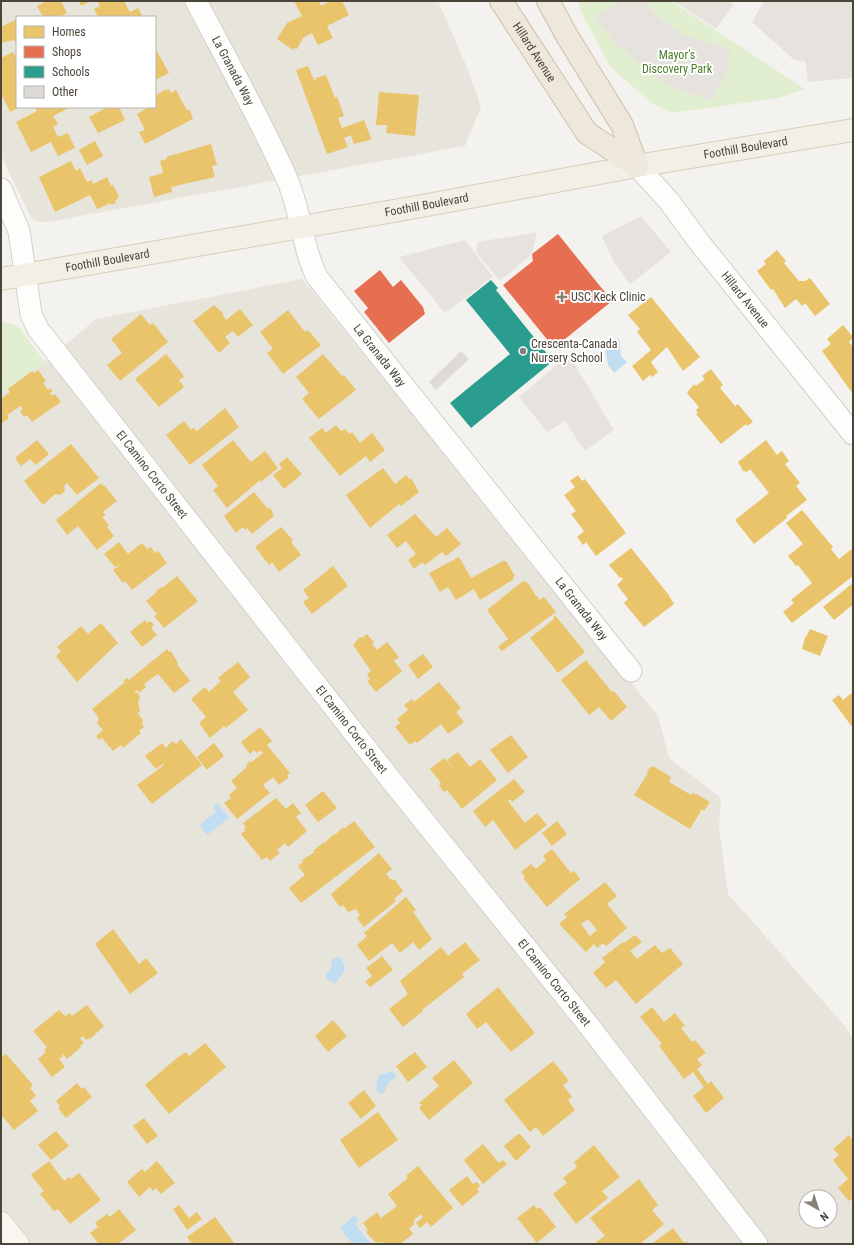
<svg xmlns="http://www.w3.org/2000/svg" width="854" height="1245" viewBox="0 0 854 1245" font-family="'Roboto Condensed',sans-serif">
	<rect width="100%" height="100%" fill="#f4f2ee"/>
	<path fill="#e7e4dc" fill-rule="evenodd" d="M1,1h437l29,66 14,40 -16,39 -418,76h-10l-6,-5 -30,-61zM17,17h138v90h-138z
		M302,279l356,437 11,42 52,40 -2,30 9,66 117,132 8,13v205h-852v-851l44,-31 51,-43zM806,1197h24v24h-24z"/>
	<path fill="#e1eecf" d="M579,1h92l134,88 -27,9 -106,15 -20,-10 -41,-35 -31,-58z
		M1,321l17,5 27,36 -44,31z"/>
	<path fill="#e6e3df" d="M621,1h23l16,17 18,13 18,9 21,4 13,6 -2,21 -16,29 -34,-10 -20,-10 -43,-37 -21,-26z
		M674,1h55l5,3 -18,25z
		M764,1h89v77l-45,4 -3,-21 -11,-1 -42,-38z
		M641,216l30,36 -41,32 -17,-23 -11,-25z
		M537,232l-5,22 -32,27 -24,-29 2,-10z
		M465,240l28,37 -48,36 -46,-56z
		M569,355l45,75 -29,21 -20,-30 -18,11 -28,-35z"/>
	<path fill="#c0ddf1" d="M619,339l2,17 6,6 -13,11 -6,-8 -4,-24z
		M218,803l11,15 -22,17 -8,-10 17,-13 -3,-5z
		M336,957l6,2 3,10 -8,13 -4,1 -7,-4v-4l5,-7 1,-8z
		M389,1072h5l2,5 -8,6 -4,10 -4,1 -4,-5 2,-13z
		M355,1215l4,5 -4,4 16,20h-18l-13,-16z"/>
	<path fill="#e9c46a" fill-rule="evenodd" d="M47,1h14l6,12 -8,4h-16l-6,-11z
		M79,1h11l-9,5z
		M97,1h27l6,11 8,-4 5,9h-45l-4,-8 6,-3z
		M294,1h25l2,5 9,-5h12l7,14 -22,11 6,12 -15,7 -6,-12 -9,5 -6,11 -3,-1 -1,2 -16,-11 10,-16 15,-7z
		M17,19v26l-3,-5 -13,3v-16z
		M155,48l14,25 -14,7z
		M13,52l4,7v48h3l-10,5 -9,-19v-35z
		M308,66l6,14h2l-1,-2 11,-3 9,23 2,-1 7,19 -6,2 4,10 22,-8 7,18 -1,2 -16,4 -3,-9 -7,3 4,9 -21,7 -31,-84z
		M166,89l1,2 2,-2 2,4 5,-3 10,19 4,2 3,8 -48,25 -6,-12 6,-2 -8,-16 12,-7h6v-11z
		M379,92l40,3 -4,41 -29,-3 1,-8h-11z
		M34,107h32l1,2 -14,7 5,8 -5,3 5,10 10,-4 7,15 -17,8 -7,-14 -20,10 -15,-30 21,-11z
		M108,107h11l6,13 -27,13 -9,-16z
		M95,141l8,15 -16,9 -8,-15z
		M211,144l6,21 -5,1 3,11 -44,10 1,5 -18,5 -5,-20 14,-4 -3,-12 7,-2 -1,-2z
		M71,161l5,10 4,-3 7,14 5,-2 1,4 14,-7 4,9 2,-1 6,12 -4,4 1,2 -5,2v-2l-14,6 -7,-14 -35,17 -16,-35z
		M777,250l9,11 -2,2 15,18h6l5,-3 20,26 -15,12 -10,-13 -3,3 -6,-7 -11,9 -12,-19 -2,1 -14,-19 9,-7 -2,-3z
		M651,297l49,60 -17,14 -16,-24 -16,15 7,10 -6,5 -2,-2 -7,6 -11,-15 19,-16 -14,-18 3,-3 -12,-14z
		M214,305l9,8 -1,1 4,6 14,-11 13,16 -15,12 -5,-6 -8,6 5,6 -11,10 -26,-32z
		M288,310l17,22 3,-2 13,15 -38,29 -16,-21 6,-4 -13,-17z
		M141,314l9,11 3,-2 15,19 -48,39 -13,-16 15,-12 -11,-14z
		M843,325l10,12 -4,5 4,5v47l-31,-43 9,-7 -4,-5z
		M166,354l15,18 3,5 -5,3 5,7 -25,20 -24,-28z
		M323,354l19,22 2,-1 12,15 -37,29 -17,-20 7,-6 -13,-16z
		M711,369l12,16 -3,3 15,18 3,-2 15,18 -6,4 -1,-2 -25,20 -25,-30 2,-1 -2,-3 3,-3 -12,-14 7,-9 2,2 9,-7 -3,-3z
		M38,370l8,11 -3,2 5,7 2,-2 3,3 -3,2 2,3 3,-2 6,8 -29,20 -5,-7 -3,2 -4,-6 3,-2 -3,-3 -13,9 2,3 -8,6v-25l9,-7 -2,-3 24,-18 2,2z
		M225,408l14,19 -49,38 -24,-30 18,-14 7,9 2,-2 4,3z
		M336,425l5,6 4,-2 5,5 2,-2 8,11 12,-10 13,17 -15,12 -4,-6 -26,20 -31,-38 13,-10 4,5z
		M37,440l12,14 -13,11 -6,-6 -9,7 -6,-8z
		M233,440l18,22 14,-11 13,17 -17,14 -1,-2 -33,28 -14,-18 5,-4 -16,-21z
		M766,440l11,15 5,-4 7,10 -4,3 15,19 -4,3 11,14 -21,16 1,2 -33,26 -19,-24 34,-27 -19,-24 -3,3 -4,-1 -5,-9z
		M71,444l28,34 -22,17 -10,-12 -3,3 1,5 -5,4 -5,-1 -12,11 -19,-24z
		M287,457l15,17 -18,15 -11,-14 9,-7 -3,-4z
		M383,468l12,16 11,-9 4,5 1,-2 8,14 -18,14 -2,-2 -29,24 -24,-33z
		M578,475l4,6 3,-2 41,54 -30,23 -10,-14 -3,3 -6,-8 7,-6 -13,-17 5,-3 -12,-16 11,-8 -5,-6z
		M101,483l2,3 1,-1 13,16 -14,11 3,3 -4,2 7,8 -2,2 7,9 -17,14 -19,-24 -11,9 -11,-15z
		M254,492l14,17 2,-2 4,9 -22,18 -5,-6 -1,2 -3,-3 -7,6 -12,-17z
		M802,510l31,37 -2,2 8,10 14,-11v28l-61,47 -9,-11 11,-9 -3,-3 21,-17 -14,-18 -2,1 -8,-10 15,-12 -17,-21z
		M415,514l21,23 11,-9 14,16 -15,12 -4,-4 -17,13 -3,-3 -8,7 -6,-9 8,-6 -10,-13 -9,7 -10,-13z
		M281,527l12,13 -2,2 10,13 -22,17 -7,-10 -3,3 -14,-18z
		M119,542l9,12 14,-11 5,6 4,-2 4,6 3,-2 9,12 -35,27 -7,-9 -2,2 -10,-13 8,-6 -6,3 -11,-13z
		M631,548l37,46 6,10 -30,23 -20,-24 4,-4 -11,-14 6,-6 -2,-2 -1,1 -11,-13z
		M459,557l12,21 32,-17h3l9,15 -2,2 1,1 -34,21 -6,-11 -18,11 -8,-13 -8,5 -11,-19z
		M333,566l15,20 -36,28 -9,-12 6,-4 -6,-8z
		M177,576l21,25 -34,27 -10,-12 3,-2 -11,-13 11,-9 -1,-1 5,-4 1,1z
		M523,581l5,2 8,13 2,1 1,3 5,-3 12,15 -54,39 -4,-4 10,-8 -21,-29z
		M853,583v25l-2,-2 -17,14 -11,-13z
		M555,615l30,37 -27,21 -28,-35 24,-19 -1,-1z
		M145,620l2,3 3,-2 4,4 -3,3 6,7 -15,12 -12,-15z
		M101,623l17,20 -41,39 -21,-26 5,-5 -4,-4 24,-21 7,8z
		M810,629l18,7 -8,20 -18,-7 3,-12h1z
		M367,634l7,8 -2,2 5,6 10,-8 12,15 -5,4 8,10 -26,21 -9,-11 3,-2 -3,-5 4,-3 -18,-26 7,-8 2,1z
		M167,649l2,3 2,-1 7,12 -1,1 13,17 -16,12 -16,-19 -14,10 2,3 -7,6 -2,-3 -3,3h4l2,4 -2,5 2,9 -2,3 5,6 -1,4 2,3 -5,4 2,2 -18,15 -2,-3 -8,6 -11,-13 -3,2 -3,-4 7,-6 -6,-7 2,-5 -7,-9 33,-27 -2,-1 4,-3 2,2z
		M423,654l10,13 -15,12 -10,-14z
		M586,660l26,32 2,-1 13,16 -16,14 -12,-14 -10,8 -28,-35z
		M238,662l12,15 -17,15 15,18 -22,18 -2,-2 -14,12 -11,-15 7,-6 -15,-18 14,-12 4,5 12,-11 -3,-3z
		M439,682l22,26 -5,4 8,10 -16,12 -7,-10 -24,19 -2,-2 -5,4 -15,-18 5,-4 -3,-4 11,-9 -4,-5 8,-6 2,3z
		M853,692v36l-21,-28 7,-5 4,5z
		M260,727l12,14 -5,4 23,28 -3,2 2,2 -10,8 -6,-8 -10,8 7,8 -33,26 -13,-16 7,-5 -2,-3 8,-7 -6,-7 15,-13 1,-4 3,-3 2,1 11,-9 -2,-3 -4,3 -3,-3 -4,4 -9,-12z
		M511,735l17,22 -20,16 -18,-23z
		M181,739l21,26 -50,39 -15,-19 27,-20 -1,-1 -7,5 -11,-13 17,-13 4,5 6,-7 4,3z
		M214,743l10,13 -17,14 -10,-13z
		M458,752l12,15 10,-8 17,21 -35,29 -15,-19 -3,2 -5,-7 2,-2 -11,-14 14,-11 10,11 -7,-9z
		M653,766l18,11 -2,5 22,13 2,-2 5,2 12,7 -6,9 -2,-2 -12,20 -56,-34 14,-22 -1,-1 3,-5 1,1z
		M514,779l11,13 -13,10 -2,-3 -2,2 17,22 12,-10 10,12 -32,25 -22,-30 -8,7 -12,-16z
		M323,791l14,17 -19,14 -13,-17z
		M276,798l10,11 7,-6 8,10 -5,4 11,14 -19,16 -3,-4 -8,7 3,3 -10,8 -3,-4 -5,3 -21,-26 4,-3 -1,-2 2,-2 -3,-4z
		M354,821l21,26 -74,56 -12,-15 16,-13 -7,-9 5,-4 -1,-2 13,-8 -2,-1 11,-9 1,2 1,-3 8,-7 1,1 8,-8 1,2z
		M557,821l10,13 -15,12 -10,-13z
		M552,849l19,24 3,-2 6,8 -33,28 -24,-29 2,-1 -4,-5 10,-8 4,4h2l9,-8 -3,-4z
		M379,853l13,16 -6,5 4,5 5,1 8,11 -9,8 2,2 -32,26 -7,-9 3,-3 -4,-6 -8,3 -5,-7 -3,2 -4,-5 -5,-8z
		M605,882l12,14 -10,8 20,24 -21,18 -3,-3 -6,5 -3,-4 -8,8 -27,-28 8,-7 -3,-3zM588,919l9,11 -7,6 -9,-12z
		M406,897l10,13 -3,2 19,27 -13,11 -6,-8 -13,11 -8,-10 -23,18 -12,-16 10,-9 -3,-3z
		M113,929l26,35 7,-6 12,15 -28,21 -35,-50z
		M635,935l7,7 -12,9 7,8 18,-14 7,8 8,-5 13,16 -47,40 -20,-24 -10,8 -13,-15 12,-11 -3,-4 21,-16 1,1z
		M465,942l15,18 -18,14 2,3 -42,33 1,1 -20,16 -14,-18 19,-15 -8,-13 41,-34 7,9z
		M382,956l11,14 -23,17 -5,-5 7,-6 -6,-8z
		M498,987l37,46 -24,19 -25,-30 -9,7 -11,-15z
		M87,1005l17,21 -15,14v-2l-3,2 -3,-4 -3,2 4,5 -4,3 1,1 -14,12 -4,-5 -1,1 1,1 -4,3 6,8 -13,10 -14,-18 8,-7 -2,-2 3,-3 -14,-16 26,-21 6,6 5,-3 2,3z
		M652,1007l12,15 11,-9 10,13 -4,2 11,14 3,-2 11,13 -9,6 5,6 -5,4 11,15 3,-3 13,17 -18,15 -13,-17 11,-9 -11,-15 -9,7 -25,-33 3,-2 -22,-27z
		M333,1020l14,16 -19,16 -13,-16z
		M205,1043l21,24 -57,47 -24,-29 33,-28 8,-5 3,4z
		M415,1052l12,15 -19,15 -12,-16z
		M6,1054l27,31 -3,3 6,8 -6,5 8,10 -24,19 -11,-13 -2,2v-62z
		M454,1060l19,23 -44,37 -10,-12 3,-3 -3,-2 20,-17 -7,-8z
		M553,1061l16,20 -6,4 9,12 -4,3 7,10 -32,26 -7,-9 -6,5 -26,-32z
		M77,1083l5,6 2,-2 8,10 -26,21 -8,-10 2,-2 -4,-5z
		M364,1090l12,16 -15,13 -13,-16z
		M378,1112l20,28 -39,28 -19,-28z
		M144,1118l14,18 -11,8 -14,-18z
		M56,1131l13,15 -18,14 -13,-15z
		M518,1134h2l11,13 -15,14 -12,-15z
		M849,1135l4,6v57l-4,3 -11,-13 10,-9 -15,-19 6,-5 -6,-6z
		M483,1144l16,19 4,-3 4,4 -24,20 -19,-24z
		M594,1145l26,32 -18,14 6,7 -32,26 -23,-30 14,-11 -4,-5 14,-11 -3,-5z
		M49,1161l15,20 5,-4 2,2 8,-6 22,27 -31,24 -12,-15 -4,2 -14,-17 4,-3 -13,-16z
		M157,1161l18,22 -14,11 -5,-6 -3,3 -3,-4 -11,10 -12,-15 15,-13 3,3z
		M418,1166l35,42 -22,19 -4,-5 -7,6 -4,-5 7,-6 -2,-3 -7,6v5l-5,3 4,6 -13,10 -25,-2 -9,-10 2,-2 -5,-7 14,-11 4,6 16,-12 -9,-12 20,-16 -2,-2z
		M467,1176l6,8 4,-2 3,4 -3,3 2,3 -17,14 -13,-16z
		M639,1179l19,26 -6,5 12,14 -24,20h-42l-2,-2 9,-6 -15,-18z
		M179,1205l10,13 8,-6 5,7 -15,11 -14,-21z
		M534,1205l3,4 3,-2 16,20 -19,16 -20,-25z
		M119,1209l17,21 -18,14h-19l-9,-11 8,-6 -3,-4 12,-9 3,3z
		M215,1217l20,27h-43l-5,-7z
		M673,1228l11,15 2,-2 2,3h-36z"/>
	<path fill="#e76f51" d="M558,234l54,67 -58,47 -51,-63 30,-24 -1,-7z
		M380,270l13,17 8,-7 22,27 2,7 -36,29 -25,-31 4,-4 -14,-17z"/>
	<path fill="#2a9d8f" d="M491,280l7,8 -2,2 57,71 -82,67 -21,-25 60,-49 -44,-54z"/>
	<path fill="#dedbd6" d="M461,351l8,8 -33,31 -7,-8z"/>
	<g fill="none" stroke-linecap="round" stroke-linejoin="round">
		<defs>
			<g id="street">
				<path id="s1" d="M196,1c31,59 64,118 91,178 14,32 15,68 30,98l314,394"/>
				<path id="s2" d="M637,166l32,35 30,41 154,192"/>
				<path id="s3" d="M1,189l18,42 12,83 7,15 353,451 195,242 171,222"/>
			</g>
			<path id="secondary" d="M1,1223l17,21"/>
			<g id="primary">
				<path id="s4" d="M1,279l410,-71 226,-42 216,-36"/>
			</g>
			<g id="highway">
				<path id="s5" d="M501,1l86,132 50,33"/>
				<path d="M548,1l19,35 55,89 15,41"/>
			</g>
		</defs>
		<use href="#street" stroke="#d2d0cb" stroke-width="23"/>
		<use href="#secondary" stroke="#d3cfc5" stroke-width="24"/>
		<use href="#primary" stroke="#d6cebb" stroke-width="24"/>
		<use href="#highway" stroke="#ccbfa9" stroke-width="24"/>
		<use href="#street" stroke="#fdfdfc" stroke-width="21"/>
		<use href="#secondary" stroke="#f7f6f1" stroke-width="22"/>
		<use href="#primary" stroke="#f2efe6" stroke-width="22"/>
		<use href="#highway" stroke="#ede8db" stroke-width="22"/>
	</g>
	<g fill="#868178" stroke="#fff" stroke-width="1.5">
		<path d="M560 291h4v4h4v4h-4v4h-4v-4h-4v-4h4z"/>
		<circle cx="523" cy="351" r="4"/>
	</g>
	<g text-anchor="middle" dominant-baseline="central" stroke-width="4" stroke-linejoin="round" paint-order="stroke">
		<g font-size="12" fill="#4b4439" stroke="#fff">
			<text stroke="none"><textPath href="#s5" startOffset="61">Hillard Avenue</textPath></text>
			<text stroke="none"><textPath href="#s1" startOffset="79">La Granada Way</textPath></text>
			<text stroke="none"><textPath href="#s4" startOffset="756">Foothill Boulevard</textPath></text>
			<text stroke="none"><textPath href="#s4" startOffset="432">Foothill Boulevard</textPath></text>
			<text stroke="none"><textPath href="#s4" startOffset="108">Foothill Boulevard</textPath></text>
			<text stroke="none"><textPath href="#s2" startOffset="172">Hillard Avenue</textPath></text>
			<text stroke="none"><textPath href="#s1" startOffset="403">La Granada Way</textPath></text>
			<text stroke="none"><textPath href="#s3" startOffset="331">El Camino Corto Street</textPath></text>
			<text stroke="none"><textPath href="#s1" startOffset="727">La Granada Way</textPath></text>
			<text stroke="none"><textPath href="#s3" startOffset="655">El Camino Corto Street</textPath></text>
			<text stroke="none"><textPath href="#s3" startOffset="979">El Camino Corto Street</textPath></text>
		</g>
		<g font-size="12" fill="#4a7f2a" stroke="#fff">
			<text x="677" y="55">Mayor's<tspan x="677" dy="14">Discovery Park</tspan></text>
		</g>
		<g font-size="12" fill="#4b4439" stroke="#fff" text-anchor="start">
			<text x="571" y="297">USC Keck Clinic</text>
			<text x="531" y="344">Crescenta-Canada<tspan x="531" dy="14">Nursery School</tspan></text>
		</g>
	</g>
	<rect width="854" height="1245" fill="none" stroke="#4b4439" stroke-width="4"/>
	<rect x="16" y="16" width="140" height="92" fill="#ffffff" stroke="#b7b4b0"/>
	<rect x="24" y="26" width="20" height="12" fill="#e9c46a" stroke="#b7b4b0"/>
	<text x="52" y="36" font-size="12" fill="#4b4439">Homes</text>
	<rect x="24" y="46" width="20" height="12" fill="#e76f51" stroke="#b7b4b0"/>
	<text x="52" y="56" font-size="12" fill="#4b4439">Shops</text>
	<rect x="24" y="66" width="20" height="12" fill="#2a9d8f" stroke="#b7b4b0"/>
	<text x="52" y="76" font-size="12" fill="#4b4439">Schools</text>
	<rect x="24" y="86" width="20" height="12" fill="#dedbd6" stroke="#b7b4b0"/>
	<text x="52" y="96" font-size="12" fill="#4b4439">Other</text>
	<g transform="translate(818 1209) rotate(141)"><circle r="19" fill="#ffffff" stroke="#b7b4b0"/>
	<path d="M0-3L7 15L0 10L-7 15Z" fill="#868178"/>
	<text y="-6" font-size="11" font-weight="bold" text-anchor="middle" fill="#4b4439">N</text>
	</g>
</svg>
